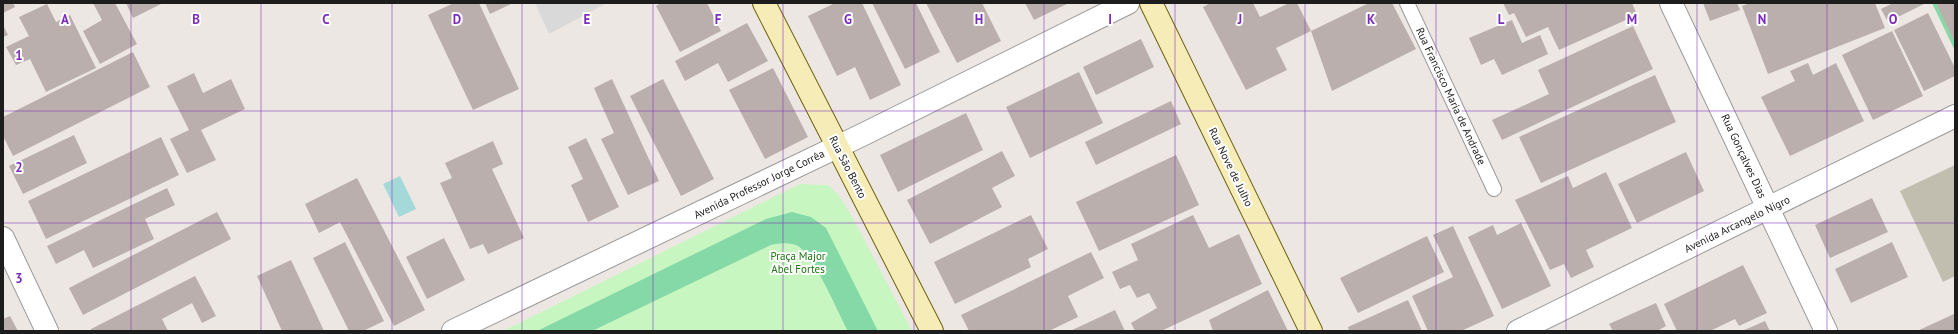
<svg xmlns="http://www.w3.org/2000/svg" width="1958" height="334" viewBox="0 0 1958 334" font-family="'PT Sans',sans-serif">
	<rect width="100%" height="100%" fill="#ede7e3"/>
	<path fill="#c1bdaf" d="M1955,165v111l-12,6 -43,-91z"/>
	<path fill="#c8f6c1" d="M800,184l28,1 12,12 14,23 58,111h-409z"/>
	<path fill="#84d9a6" d="M1932,3h23v48z
		M792,212l19,5 15,11 52,103h-30c-10,-18 -34,-76 -50,-85 -7,-4 -19,-3 -27,-1l-179,86h-55l229,-112z"/>
	<path fill="#d9d9d9" d="M535,3h72l-58,31z"/>
	<path fill="#a5d9d9" d="M400,176l16,33 -17,8 -16,-33z"/>
	<path fill="#baafac" d="M3,3h10l2,4 -12,6z
		M93,3h22l22,41 -37,20 -17,-33 19,-11z
		M126,3h37l-30,15z
		M454,3h25l40,86 -46,21 -45,-95z
		M485,3h28l-23,11z
		M661,3h46l14,28 -41,21 -24,-46z
		M835,3h27l39,82 -31,15 -15,-33 -18,9 -29,-60z
		M872,3h44l24,49 -35,17z
		M926,3h56l19,38 -44,22z
		M1025,3h44l-35,17z
		M1210,3h43l7,14 29,-14h8l14,28 -35,17 11,22 -41,20 -43,-83z
		M1369,3h23l24,46 -84,42 -21,-60z
		M1503,3h129l5,12 -78,35 -11,-23 -22,10 -12,-24 -5,2z
		M1703,3h34l3,7 -30,11z
		M1750,3h125l10,25 -117,46 -26,-68z
		M1893,3h33l-38,19 -7,-13z
		M1936,3h19v40z
		M47,4l9,18 14,-7 26,53 -50,24 -16,-33 -14,6 -10,-18 23,-11 -10,-19z
		M1928,13l27,55v8l-31,15 -30,-61z
		M1512,20l10,23 18,-8 8,19 -46,21 -8,-16 -13,6 -12,-27z
		M747,23l21,38 -40,21 -10,-19 -33,18 -10,-20z
		M3,25l5,10 -5,2z
		M1633,26l20,43 -151,71 -10,-20 57,-26 -11,-24z
		M1892,31l31,65 -50,24 -31,-65z
		M1141,39l13,28 -58,28 -13,-28z
		M133,52l17,35 -137,69 -10,-20v-19z
		M1808,63l5,12 23,-12 28,58 -74,35 -29,-59 34,-16 -5,-10z
		M773,68l35,69 -43,22 -36,-69z
		M1079,72l24,51 -73,35 -24,-51z
		M194,73l9,20 28,-14 14,30 -44,21 15,30 -29,13 -17,-34 19,-9 -22,-44z
		M1655,75l21,47 -135,61 -22,-46z
		M612,79l47,102 -31,14 -27,-56 13,-6 -20,-45z
		M663,79l51,100 -33,17 -51,-100z
		M1171,101l10,23 -85,41 -11,-23z
		M966,113l17,37 -85,42 -18,-37z
		M74,135l13,28 -64,31 -14,-28z
		M161,137l18,38 -133,64 -18,-38z
		M586,138l33,69 -31,15 -17,-37 12,-6 -15,-32z
		M493,141l10,23 -11,5 32,69 -36,16 -5,-10 -13,5 -30,-66 12,-5 -7,-15z
		M1002,151l13,25 -23,12 10,19 -72,37 -23,-44z
		M1686,152l18,39 -67,32 -19,-39z
		M1176,155l23,50 -100,46 -23,-49z
		M1606,172l26,56 -46,22 8,17 -23,11 -7,-14 -14,6 -35,-70 53,-24 5,12z
		M357,178l68,132 -31,16 -54,-104 -21,11 -14,-29z
		M167,188l8,17 -30,14 9,20 -61,29 -9,-18 -28,14 -9,-18z
		M1872,198l16,34 -58,26 -15,-33z
		M217,212l14,27 -148,76 -14,-27z
		M1031,215l17,34 -20,10 3,8 -76,37 -21,-42z
		M1193,215l16,33 30,-14 23,50 -101,47h-26l-4,-8 26,-15 -8,-15 -12,5 -7,-13 -10,4 -8,-17 26,-12 -7,-16z
		M1521,223l30,63 -49,23 -34,-72 25,-12 4,10z
		M1453,226l41,90 -33,15h-33l-16,-35 41,-19 -20,-42z
		M1427,236l17,36 -86,41 -18,-35z
		M444,238l21,42 -38,19 -21,-42z
		M345,242l39,79 -21,10h-14l-36,-73z
		M1892,242l16,35 -57,26 -16,-34z
		M1091,252l13,26 -36,18 10,21 -29,14h-80l-8,-16z
		M291,260l33,71h-42l-25,-55z
		M1743,265l24,48 -28,13 -4,-7 -25,12h-33l-13,-27z
		M195,276l21,40 -14,7 -10,-20 -30,16 6,12h-77v-2z
		M1268,290l20,41h-75l-4,-11z
		M1408,300l14,31h-73l-1,-4z
		M1656,303l10,23 -7,4v1h-46l-4,-7z
		M1115,310l10,21h-55z
		M1954,314l1,17h-38z
		M10,316l8,15h-15v-12z
		M1765,321l5,10h-28z"/>
	<g fill="none" stroke-linecap="round" stroke-linejoin="round">
		<defs>
			<path id="lane" d="M1407,3l87,186"/>
			<path id="street" d="M1671,3l155,328
				M3,238l44,93
				M453,331l411,-197 264,-131
				M1518,331l437,-215"/>
			<path id="secondary" d="M764,3l168,328
				M1151,3l160,328"/>
		</defs>
		<use href="#lane" stroke="#9a9a9a" stroke-width="16"/>
		<use href="#street" stroke="#9a9a9a" stroke-width="24"/>
		<use href="#secondary" stroke="#6d620a" stroke-width="24"/>
		<use href="#lane" stroke="#fff" stroke-width="14"/>
		<use href="#street" stroke="#fff" stroke-width="22"/>
		<use href="#secondary" stroke="#f6ecb8" stroke-width="22"/>
	</g>
	<path fill="none" stroke="#7b2cbf" stroke-width="1" stroke-opacity="0.55" d="M131,3v328M261,3v328M392,3v328M522,3v328M653,3v328M783,3v328M914,3v328M1044,3v328M1175,3v328M1305,3v328M1436,3v328M1566,3v328M1697,3v328M1827,3v328M3,111h1952M3,223h1952"/>
	<g text-anchor="middle" dominant-baseline="central" stroke-width="4" stroke-linejoin="round" paint-order="stroke">
		<g font-size="11" fill="#1d1d1d" stroke="#fff">
			<text transform="translate(1451 96) rotate(65)">Rua Francisco Maria de Andrade</text>
			<text transform="translate(1744 156) rotate(65)">Rua Gonçalves Dias</text>
			<text transform="translate(848 167) rotate(63)">Rua São Bento</text>
			<text transform="translate(1231 167) rotate(64)">Rua Nove de Julho</text>
			<text transform="translate(759 184) rotate(-26)">Avenida Professor Jorge Corrêa</text>
			<text transform="translate(1737 224) rotate(-26)">Avenida Arcangelo Nigro</text>
		</g>
		<g font-size="11" fill="#1e7411" stroke="#fff">
			<text x="798" y="256">Praça Major<tspan x="798" dy="13">Abel Fortes</tspan></text>
		</g>
	</g>
	<g font-size="13" text-anchor="middle" font-weight="bold" fill="#7b2cbf" stroke="#fff" stroke-width="4" stroke-linejoin="round" paint-order="stroke">
		<text x="65" y="24">A</text>
		<text x="196" y="24">B</text>
		<text x="326" y="24">C</text>
		<text x="457" y="24">D</text>
		<text x="587" y="24">E</text>
		<text x="718" y="24">F</text>
		<text x="848" y="24">G</text>
		<text x="979" y="24">H</text>
		<text x="1110" y="24">I</text>
		<text x="1240" y="24">J</text>
		<text x="1371" y="24">K</text>
		<text x="1501" y="24">L</text>
		<text x="1632" y="24">M</text>
		<text x="1762" y="24">N</text>
		<text x="1893" y="24">O</text>
		<text x="19" y="60">1</text>
		<text x="19" y="172">2</text>
		<text x="19" y="283">3</text>
	</g>
	<rect width="1958" height="334" fill="none" stroke="#1d1d1d" stroke-width="8"/>
</svg>
